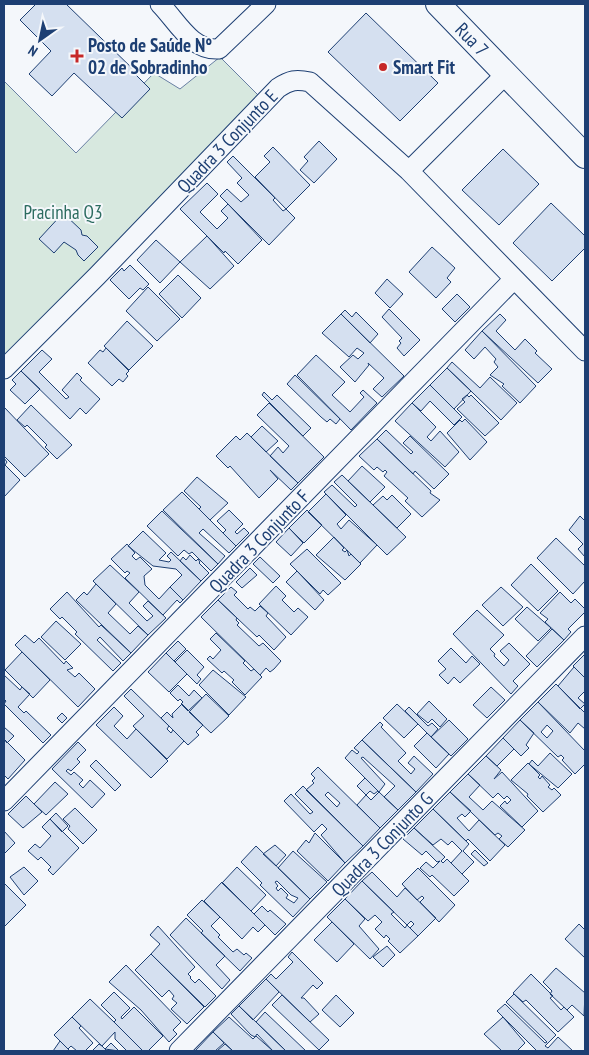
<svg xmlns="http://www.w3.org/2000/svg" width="589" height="1055" viewBox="0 0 589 1055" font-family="'PT Sans Narrow',sans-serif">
	<rect width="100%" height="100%" fill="#f4f7fb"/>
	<path fill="#d7e8df" stroke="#687fa3" d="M220,57l40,40 -256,261v-277l72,72 78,-80 26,16z"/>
	<path fill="#d5e0f0" stroke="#1d3f73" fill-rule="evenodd" d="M36,4h30l70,68 -1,2 15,15 -28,29 -48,-45 -22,23 -23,-22 22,-23 -31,-31z
		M366,13l72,70 -38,38 -72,-69z
		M319,141l18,18 -23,24 -14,-13 8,-9 -4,-4z
		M273,147l37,38 -24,24 -31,-32 15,-15 -6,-6z
		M503,149l36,35 -40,41 -37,-35z
		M233,156l42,42 -2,2 10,11 3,-2 9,9 -26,27 -49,-49 7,-7 14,13 8,-7 -12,-12 5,-5 -15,-16z
		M207,183l11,11 -18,18 17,17 11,-11 -7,-7 7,-7 34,36 -24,24 -13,-13 -1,2 -44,-44z
		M551,203l34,33v12l-33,33 -39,-38z
		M63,213l18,17 1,5 5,1 11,11 -14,14 -6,-6 -2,-5 -12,-8 -10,11 -15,-14z
		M207,236l27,30 -24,23 -30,-27z
		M156,240l24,22 -20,21 -23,-23z
		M432,247l23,21 -8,10 4,4 -15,16 -27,-26z
		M130,265l19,19 -6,6 -3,-2 -11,11 -19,-19 12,-12 2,3z
		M178,275l23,23 -19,20 -23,-24z
		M387,279l16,15 -13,14 -15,-15z
		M148,287l32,32 -23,22 -31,-30z
		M457,294l13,13 -15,15 -13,-13z
		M389,309l31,31 -16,16 -7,-8 4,-5 -2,-2 3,-3 -20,-21z
		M345,310l7,7 4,-5 22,22 -8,9 -29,-29z
		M341,314l63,62 -22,21 -9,-8 11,-11 -16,-15 1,2 -14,17 -15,-15 13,-12 5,4 6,-6 -7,-5 -8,9 -27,-24z
		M500,314l6,6 -10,11 19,19 10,-11 12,12 -2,2 17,16 -14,14 -56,-52z
		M127,321l26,25 -24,24 -25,-24z
		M482,331l54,55 -16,17 -18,-17 2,-2 -14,-9 8,-8 -4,-5 2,-3 -11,-12 -11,12 -9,-9z
		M106,348l23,23 -3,3 2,2 -5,6 -4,-3 -7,7 -24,-23 12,-13 3,2z
		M42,350l10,9 -13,13 27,27 3,-2 -7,-7 15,-17 5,5 -2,2 20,19 -14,15 -6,-6 -10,11 -49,-48z
		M316,355l29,27 -13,13 18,17 14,-15 -4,-4 3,-3 14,13 -26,27 -54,-55z
		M452,362l28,26 10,-11 27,26 -16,17 -54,-52z
		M447,368l24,23 -17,18 -24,-24z
		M21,371l19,18 -15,15 -15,-14 6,-6 -4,-4z
		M295,375l45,44 -4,5 -6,-5 -3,3 -6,-5 -34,-33z
		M430,385l32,32 -8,8 -24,-24 -9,10 -9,-8z
		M264,392l8,8 5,-5 34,33 -8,8 -41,-41z
		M467,395l2,2 2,-2 28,28 -14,13 -28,-27 8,-7 -3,-3z
		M269,403l55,54 -26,26 -28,-27 8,-9 5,6 6,-7 -32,-31z
		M412,403l24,24 -9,10 4,4 9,-10 19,21 -14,15 -50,-46z
		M31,405l41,40 -15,14 -12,-12 2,-2 -20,-20 -2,2 -8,-7z
		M4,407l45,47 -24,23 -21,-21z
		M465,419l22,23 -17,18 -23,-27 13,-13 2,2z
		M262,426l16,15 -12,11 -15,-15z
		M386,430l25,24 2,-2 -10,-9 7,-7 39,38 -15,15 -19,-18 -2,3 -36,-35z
		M247,433l51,50 -7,7 -21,-20 8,9 -19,19 -29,-32 -2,2 -12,-12 20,-20 4,4z
		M377,439l54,52 -1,2 10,7 -18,17 -17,-16 3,-3 -24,-22 3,-4 -2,-2 -2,2 -6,-5 -3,3 -15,-14z
		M4,458l3,4 -2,3 15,15 -16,17z
		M362,466l23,21 -15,15 -22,-21z
		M342,475l64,62 -19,18 -63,-63 8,-7 23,22 2,-2 -23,-23z
		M197,477l31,26 -18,17 -11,-11 2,-2 -17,-16z
		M182,492l54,54 -7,7 -26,-24 -4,4 26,23 -7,8 -55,-54z
		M326,494l20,21 -9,9 4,5 8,-9 28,25 -17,18 -52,-51z
		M392,495l19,19 -14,14 -24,-23 10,-9 4,4z
		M229,510l14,14 -8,8 2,2 7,-6 5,5 -13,13 -13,-13 3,-3 -9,-9z
		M307,510l15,15 -18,18 -15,-15z
		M162,511l56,53 -7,7 -19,-19 -3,2 -5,-4 -6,6 -31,-30z
		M580,516l5,5v36l-7,-8 5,-5 -14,-14z
		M289,528l14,15 -12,13 -15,-14z
		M143,531l23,22 -7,7 10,2 2,-2 -4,-4 4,-4 30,29 -18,19 -13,-13 12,-12 -6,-6 -23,-3 -25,-20z
		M334,537l10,11 -2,2 3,2 2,-2 2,6 2,-2 10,10 -16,16 -29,-25z
		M556,538l29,28v15l-12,13 -36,-36z
		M127,544l8,9 -3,3 4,4 4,-3 12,12 -8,7 1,9 14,14 11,-12 13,13 -3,3 -3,-3 -14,15 -38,-37 5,-5 -3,-2 -2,2 -14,-14z
		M307,549l34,34 -13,12 -5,-5 -3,4 -30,-30z
		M190,555l6,6 2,-2 2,3 -1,1 10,10 -8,8 -21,-20 3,-4 3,3z
		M260,557l20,19 -7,7 -20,-19z
		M531,564l27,27 -20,20 -27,-26z
		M110,565l29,27 -10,11 18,18 6,-5 -10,-10 5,-5 18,17 -18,17 -55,-54z
		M250,568l7,7 -15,13 -6,-6z
		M297,571l27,29 -9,10 -29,-28z
		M96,584l20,20 -8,9 22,21 8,-8 10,9 -17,18 -55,-53 8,-8 3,3z
		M276,586l10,10 -4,4 12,12 4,-4 10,9 -17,18 -32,-31z
		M231,587l6,5 -3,3 14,14 2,-2 5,4 5,-5 8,7 -2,3 20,21 -12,13 -15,-15 -2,2 -39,-37z
		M501,587l22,20 -20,19 -21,-21z
		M67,592l32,35 2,-2 30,28 -8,8 -23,-24 -3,3 24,23 -8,8 -38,-37 2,-2 -15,-15 -2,2 -10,-10z
		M560,592l11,11 4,-4 10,10v3l-17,17 3,3 -7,8 -19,-18 3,-3 -8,-6z
		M218,600l19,18 -1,2 3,3 -2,2 22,21 4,-3 18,18 -7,8 -4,3 -4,-4 -6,7 -59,-58z
		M527,607l24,21 -13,13 -23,-22z
		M477,610l27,25 -14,14 5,5 -1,2 10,10 5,-6 -9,-9 9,-8 21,21 -17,17 5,5 -7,8 -58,-60z
		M56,621l25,23 -16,16 -24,-23z
		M552,629l12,11 -27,27 -11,-11z
		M216,633l29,28 -2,2 8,8 3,-2 8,8 -17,18 -13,-13 2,-2 -10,-9 -2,2 -15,-14 3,-3 3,3 8,-9 -11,-11z
		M25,635l9,8 5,-5 25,26 2,-3 7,7 -6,2 8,7 4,-4 16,16 -17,18 -63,-62z
		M178,641l8,8 -12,12 -8,-8z
		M451,648l15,15 6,-7 8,8 -20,19 -6,-6 -6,7 -9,-9 7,-6 -8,-8z
		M187,650l17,17 -7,8 4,4 -4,5 -22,-22z
		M22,652l28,28 -17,18 -28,-28z
		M166,653l21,21 -18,18 -21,-20z
		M585,654v24l-12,-12z
		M574,667l11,11v13l-7,7 7,6 -5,5 -22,-23z
		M213,670l33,27 -17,18 -30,-30z
		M4,675l16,15 2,-3 8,7 -12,13 6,6 2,-2 25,24 -8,8 -39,-39 2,-3 -2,-2z
		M556,684l29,29v16l-7,-6 -8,10 -32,-31z
		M178,685l11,11 5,-6 8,8 -14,13 -7,-7 2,-2 -3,-3 -2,2 -8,-8z
		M491,687l14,13 -18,18 -14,-13z
		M131,689l38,37 -2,3 4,4 2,-3 11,11 -17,18 -34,-33 11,-10 -20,-20z
		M206,694l23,22 -18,17 -22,-21z
		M429,701l18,18 -7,8 -8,-8 -4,4 -11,-9z
		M538,702l47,49v13l-10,10 -13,-14 2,-2 -3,-3 -3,2 -38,-37zM547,725l6,6 -6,7 -6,-6z
		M182,704l21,21 -7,7 3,3 -11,10 -27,-27 6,-6 6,6 -1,-4z
		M397,704l21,20 -14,14 -21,-20z
		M114,707l9,9 -9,10 13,13 9,-10 32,32 -17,17 -55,-53z
		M409,707l19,19 4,-3 6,6 -7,8 -26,-26z
		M62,713l5,5 -5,5 -5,-5z
		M449,720l19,19 -17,17 -20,-19z
		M520,720l14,13 -8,12 3,3 -8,8 -18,-18z
		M380,722l3,3 -2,2 25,26 -8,8 13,13 4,-5 -7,-6 6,-7 19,18 -17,18 -54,-52z
		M4,727l10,9 -7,7 -3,-4z
		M427,733l22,21 -13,14 -22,-22z
		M503,738l11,11 -17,17 -11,-10z
		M4,739l21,21 -17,19 -4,-4z
		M362,740l54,52 -18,18 -14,-13 11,-11 -32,-29 -2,1 24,26 -6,8 -34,-34 7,-8 5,4 2,-2 -5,-4z
		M78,742l8,8 -9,9 3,3 -9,9 -3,-2 -2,2 5,4 3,-3 9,8 -4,4 4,4 7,-8 15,14 -13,14 -40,-39z
		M550,753l22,21 -14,14 -29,-24 3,-4 6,6z
		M486,756l15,14 -7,9 8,-7 36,39 -16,16 -22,-21 5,-5 2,3 4,-4 -4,-4 -3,3 -6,-6 -5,5 -25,-24z
		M96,760l25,25 -6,6 -25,-25z
		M528,763l12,12 -2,2 2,2 2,-3 8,9 -2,2 4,3 2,-2 7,7 -18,17 -16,-16 1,-2 -17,-14z
		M318,767l62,61 -17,18 -57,-56 8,-7 -2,-2 3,-3 -4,-4zM328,792l12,11 -3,4 -12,-12z
		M468,774l12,11 -11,12 14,13 9,-9 33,29 -17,17 -9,-8 3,-3 -4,-3 -3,2 -45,-43z
		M365,778l13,13 -4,3 -4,-3 -4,4 -9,-9z
		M55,782l13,12 -22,21 -12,-11z
		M303,786l60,60 -18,17 -24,-28 6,-6 -5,-5 -8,8 -30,-31 7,-7 19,20 3,-2 -18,-18z
		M379,792l19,18 -18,18 -23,-23 9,-10 5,5z
		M450,792l21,19 -6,6 -3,-3 -5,4 12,13 10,-11 26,25 -15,16 -22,-22 -2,2 -33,-32z
		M26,796l16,16 -19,16 -15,-14z
		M75,808l22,22 -14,14 -15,-15 2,-3 -7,-7z
		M433,809l36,35 -6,7 11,11 -12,12 -11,-11 11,-12 -10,-10 -4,4 -7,-6 -8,6 -19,-17z
		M56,813l12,13 -6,6 -12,-13z
		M50,819l29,29 -26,27 -5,-5 3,-3 -10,-10 -3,3 -10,-9 7,-7 5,4 11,-12 -9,-9z
		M414,828l31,29 -4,4 2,2 4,-4 22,22 -15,15 -22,-21 -2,2 -10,-9 6,-6 7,6 7,-7 -3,1 -11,-11 -4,4 -19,-16z
		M4,831l11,12 -11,11z
		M315,833l30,30 -17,18 -31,-30 9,-11 3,3z
		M275,845l11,10 -10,11 -13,-12z
		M256,846l54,53 -17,18 -33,-32 2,-2 -21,-21zM277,881l14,14 7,3 -4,5 -8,-5 2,-3 -7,-7 -3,3 -2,-3 2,-2 -3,-4z
		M475,850l13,13 -4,3 -13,-12z
		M293,851l34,31 -17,17 -32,-31z
		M24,867l14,14 -14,14 -14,-18z
		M237,867l29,28 -15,16 -29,-28z
		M418,868l37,37 -16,17 -19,-20 4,-4 -2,-2 -5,4 -15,-16z
		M372,872l25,25 8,-9 31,30 -18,18 -8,-8 4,-4 -3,-3 -4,4 -45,-44z
		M362,881l32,31 -3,2 14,14 2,-3 11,11 -18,17 -12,-12 2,-2 -4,-4 -2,3 -9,-9 7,-7 -7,-7 -7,6 -23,-22z
		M222,882l43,43 -7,7 -5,-5 -11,12 -38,-38z
		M4,883l22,22 -22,22z
		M345,899l20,20 -6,7 20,23 -9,10 -43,-42z
		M202,900l18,17 -9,9 9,9 -2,2 15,15 4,-3 7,6 2,-2 6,5 -12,13 -39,-38 2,-2 -16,-16z
		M262,906l6,6 2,-2 16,14 -11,11 -21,-21z
		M186,918l39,38 -9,9 14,15 -8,9 -52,-54z
		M332,922l22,22 -17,18 -23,-22z
		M579,924l6,6v28l-20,-19z
		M158,926l37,41 -7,7 3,3 -1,1 5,5 4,-4 17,17 -11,11 -54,-53 9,-10 -10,-9z
		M387,946l8,9 -12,12 -10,-10z
		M292,952l31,31 -6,6 -4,-4 -12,13h3l15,16 -9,8 -44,-43 5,-5 5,5 17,-17 -5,-5z
		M151,954l53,53 -17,17 -16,-15 6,-6 -5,-4 2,-3 -5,-6 -7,7 -27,-27z
		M126,965l55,57 -8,8 4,4 -8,8 -28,-32 -32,-28z
		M556,968l29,25 -1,23 -12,-11 -5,5 -17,-16 2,-3 -9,-9z
		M531,974l22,22 -3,2 11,12 3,-3 10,10 -16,15 -32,-32 -3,2 -10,-9z
		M266,979l13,13 -26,28 -14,-14z
		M114,992l16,16 -9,9 1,2 12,-12 29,29 -15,15h-5l-29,-29 2,-2 -15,-15z
		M514,994l42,41 -11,11 3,2 10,-11 15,14h-36l-40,-40 8,-7 40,39 2,-1 -41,-40z
		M282,995l47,45 -10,10 -47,-45z
		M336,995l18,18 -14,14 -18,-17z
		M90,999l24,23 29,29h-16l-12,-12v-7l-13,14 -30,-29z
		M239,1006l17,16 30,29h-13l-16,-17 -2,3 -4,-2 -20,-21z
		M265,1012l41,39h-20l-30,-29z
		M72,1017l9,9 -2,2 14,15 -8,8h-8l-6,-5 -3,3 -14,-14z
		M229,1017l24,22 3,-3 17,15h-40l-20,-19z
		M503,1017l22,26 -8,8h-15l-18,-17z
		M213,1032l11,11 -9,8h-20z
		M60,1041l10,10h-17z
		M111,1043l8,8 -14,-2z
		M99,1044l3,2 5,5h-15z
		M225,1044l8,7h-16z"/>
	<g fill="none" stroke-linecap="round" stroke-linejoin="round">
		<defs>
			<path id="minor" d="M160,4c17,17 31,47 59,45l47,-45
				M409,171l176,180
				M4,369l93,-93 181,-188c12,-8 18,-9 32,-6l99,89 97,-97
				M4,801l509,-521
				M179,1051l406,-415"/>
			<g id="major">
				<path id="s1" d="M438,4l147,152"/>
			</g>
		</defs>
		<use href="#minor" stroke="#1d3f73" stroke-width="21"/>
		<use href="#major" stroke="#1d3f73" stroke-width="26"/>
		<use href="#minor" stroke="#f4f7fb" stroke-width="19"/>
		<use href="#major" stroke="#f4f7fb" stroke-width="24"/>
	</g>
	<g fill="#c62828" stroke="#f4f7fb" stroke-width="2">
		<path d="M74.5 48.5h5v5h5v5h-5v5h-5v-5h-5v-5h5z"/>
		<circle cx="383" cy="67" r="5"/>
	</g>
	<g text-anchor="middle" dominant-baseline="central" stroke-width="4" stroke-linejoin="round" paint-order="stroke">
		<g font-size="19" fill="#1d3f73" stroke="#f4f7fb">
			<text stroke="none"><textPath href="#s1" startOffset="49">Rua 7</textPath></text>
			<text transform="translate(227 141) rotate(-46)">Quadra 3 Conjunto E</text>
			<text transform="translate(259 541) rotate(-46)">Quadra 3 Conjunto F</text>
			<text transform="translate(382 844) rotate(-46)">Quadra 3 Conjunto G</text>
		</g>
		<g font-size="19" font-weight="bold" fill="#1d3f73" stroke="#f4f7fb" text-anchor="start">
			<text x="88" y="45">Posto de Saúde N°<tspan x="88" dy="22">02 de Sobradinho</tspan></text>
			<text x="393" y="67">Smart Fit</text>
		</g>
		<g font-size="19" fill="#2c6c60" stroke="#f4f7fb">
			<text x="63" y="212">Pracinha Q3</text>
		</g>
	</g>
	<rect width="589" height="1055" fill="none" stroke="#1d3f73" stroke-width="10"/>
	<g transform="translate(40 40) rotate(213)" stroke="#f4f7fb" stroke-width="4" paint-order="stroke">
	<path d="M0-4L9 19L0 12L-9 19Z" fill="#1d3f73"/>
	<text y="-8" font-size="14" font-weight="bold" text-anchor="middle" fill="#1d3f73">N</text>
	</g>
</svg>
